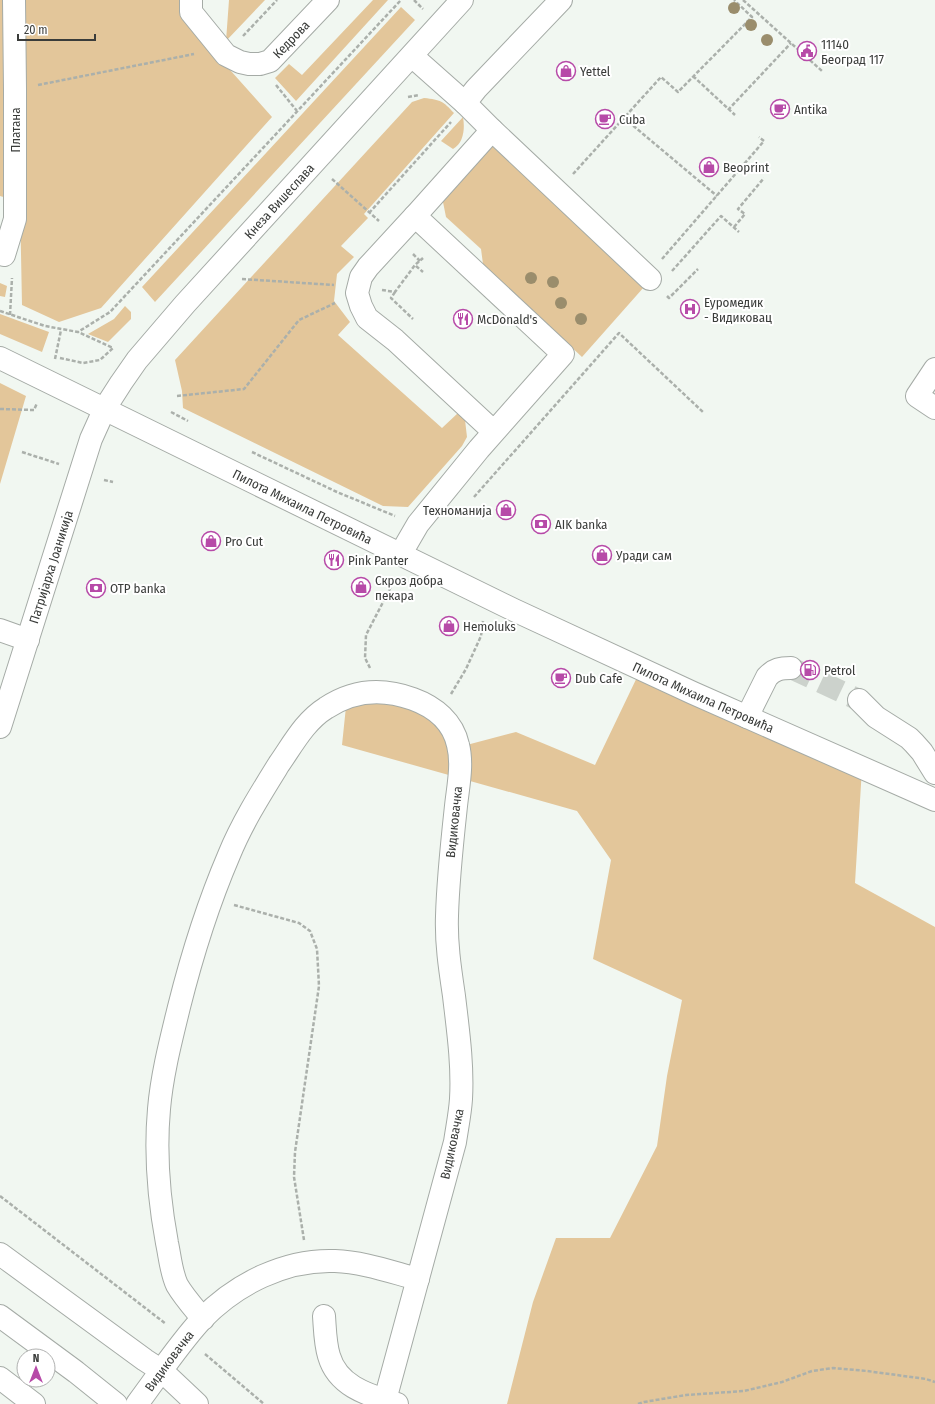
<svg xmlns="http://www.w3.org/2000/svg" width="935" height="1404" viewBox="0 0 935 1404" font-family="'Fira Sans Condensed',sans-serif">
	<rect width="100%" height="100%" fill="#f1f7f1"/>
	<path fill="#e3c69a" d="M0,0h181v15l91,102 -171,191 -42,14 -37,-17 -2,-103 -20,-6z
		M229,0h36l-39,41z
		M373,0h15l-92,101 -21,-23 14,-14 13,11z
		M401,7l14,13 -260,282 -13,-15z
		M424,98c17,2 19,3 30,15l-90,101 4,4 -27,28 13,11 -17,17 -3,27 16,21 -12,13 104,93 16,-15 7,7 2,17 -5,9 -54,61 -25,-1 -200,-98 -1,-17 -7,-31 237,-258z
		M463,117c2,11 1,26 -10,32l-12,-8z
		M492,146l152,141 -62,70 -99,-93 -2,-15 -35,-32 -3,-15z
		M0,283l7,3 -2,11 -5,-1z
		M125,306l6,6v7l-23,23 -20,-8 26,-15z
		M0,314l49,18 -7,20 -42,-18z
		M0,383l26,13 -26,88z
		M641,669l221,99 -7,115 80,44v477h-428l26,-102 23,-64h54l47,-92 10,-70 15,-76 -89,-41 18,-99 -34,-49 -235,-66 5,-48 69,3 43,47 57,-15 79,33z"/>
	<g fill="none" stroke-linecap="round" stroke-linejoin="round">
		<path stroke="#ccd2cc" stroke-width="22" stroke-dasharray="22 11" stroke-linecap="butt" d="M791,668l68,32"/>
		<defs>
			<g id="minor">
				<path id="s1" d="M191,0v12l35,43 14,7 9,2h11l10,-3 58,-61"/>
				<path d="M412,56l53,47 27,27 -77,86"/>
				<path d="M465,103l11,-14 85,-89"/>
				<path d="M492,130l158,149"/>
				<path d="M0,253l4,2 11,-36v-129l-1,-90"/>
				<path d="M935,369l-18,27 18,12"/>
				<path d="M400,555l18,-31 61,-75 84,-95 -148,-138 -47,51 -7,10 -4,16 4,13 6,12 28,22 98,91"/>
				<path d="M0,630l28,10"/>
				<path d="M859,700l17,17 33,21 5,5 8,9 13,21"/>
				<path d="M747,717l20,-40c7,-8 14,-9 24,-9"/>
				<path d="M0,1254l145,106 17,11 35,33"/>
				<path d="M0,1316l76,56 40,32"/>
				<path d="M324,1316c1,13 1,27 5,40 9,31 40,39 68,48"/>
				<path d="M203,1319c-9,-11 -19,-22 -26,-34 -6,-13 -7,-28 -10,-42 -8,-43 -12,-90 -8,-134 3,-35 12,-69 20,-102 13,-52 29,-103 50,-152 13,-32 32,-62 50,-91 14,-20 26,-43 47,-56 27,-18 57,-20 87,-9 22,8 40,23 45,46 5,19 0,42 -2,61 -4,37 -8,73 -9,110 -1,27 3,53 7,80 4,34 9,69 7,103 -1,15 -4,29 -6,43l-70,258"/>
				<path d="M0,1378l34,26"/>
				<path id="s2" d="M137,1404c21,-28 41,-59 65,-85 34,-35 83,-60 133,-58 28,1 56,11 83,18"/>
			</g>
			<g id="major">
				<path id="s3" d="M0,358l514,252 179,83 242,107"/>
				<path id="s4" d="M0,727l91,-288 14,-31 16,-25 16,-23 48,-56 277,-304"/>
			</g>
		</defs>
		<use href="#minor" stroke="#a5aba6" stroke-width="24"/>
		<use href="#major" stroke="#a5aba6" stroke-width="24"/>
		<path stroke="#abb0ab" stroke-width="2.5" stroke-dasharray="4 2" stroke-linecap="butt" d="M414,0l9,9
			M743,0l79,71
			M243,36l34,-36
			M693,76l42,39
			M38,85l156,-31
			M276,85l21,26
			M408,97l11,-2
			M728,110l63,-67
			M624,118l93,78
			M573,174l88,-97 17,15 74,-75 -18,-17
			M332,179l47,42
			M369,213l82,-91
			M734,227l11,-13 -7,-5 26,-31
			M413,254l7,7
			M662,259l102,-118 -5,-4
			M416,266l7,6
			M672,271l49,-55 18,16
			M242,279l92,6
			M382,290l13,2 20,-27 8,-7
			M395,292l-4,6 22,21
			M667,296l2,2 29,-29
			M0,311l45,15 33,6 32,-20 291,-312
			M10,315l2,-37
			M60,358l23,5 17,-3 13,-12 -35,-16
			M55,359l6,-29
			M177,396l67,-7 55,-69 36,-17
			M0,409l34,1 3,-7
			M171,412l17,9
			M22,452l37,12
			M252,452l85,40 58,24
			M104,480l9,2
			M474,497l145,-164 85,80
			M370,668l-5,-10 1,-23 29,-56
			M451,694l15,-25 15,-33 2,-15
			M234,905l65,18 11,8 7,18 2,37 -24,166 -1,25 10,63
			M0,1196l166,128
			M205,1354l59,50
			M638,1404l6,-2 42,-7 58,-4 38,-9 30,-11 21,-3 34,3 59,8 9,3"/>
		<use href="#minor" stroke="#fff" stroke-width="22"/>
		<use href="#major" stroke="#fff" stroke-width="22"/>
	</g>
	<g fill="#9a8d6c">
		<circle cx="734" cy="8" r="6"/>
		<circle cx="751" cy="25" r="6"/>
		<circle cx="767" cy="40" r="6"/>
		<circle cx="531" cy="278" r="6"/>
		<circle cx="553" cy="282" r="6"/>
		<circle cx="561" cy="303" r="6"/>
		<circle cx="581" cy="319" r="6"/>
	</g>
	<defs>
		<symbol id="civic-ring" viewBox="-11 -11 22 22"><circle r="9.5" fill="#fff" stroke="#b74aa8" stroke-width="1.5"/><path d="M-.6-6.5H3V-4.5H.6V-3L4-1V1h2V6H-6V1h2V-1L-.6-3ZM-1.2 2.5V6h2.4V2.5Z" fill="#b74aa8"/></symbol>
		<symbol id="shop-ring" viewBox="-11 -11 22 22"><circle r="9.5" fill="#fff" stroke="#b74aa8" stroke-width="1.5"/><path d="M-5-2.5h2.3a2.7 3.5 0 0 1 5.4 0H5L5.5 6h-11ZM-1.5-2.5h3a1.5 2.3 0 0 0-3 0Z" fill="#b74aa8"/></symbol>
		<symbol id="cafe-ring" viewBox="-11 -11 22 22"><circle r="9.5" fill="#fff" stroke="#b74aa8" stroke-width="1.5"/><path d="M-5.5-4.5H6V0H3Q3 3.5 0 3.5H-2.5Q-5.5 3.5-5.5 0ZM3-3.2v2h1.7v-2ZM-6 4.5H4V6H-6Z" fill="#b74aa8"/></symbol>
		<symbol id="hospital-ring" viewBox="-11 -11 22 22"><circle r="9.5" fill="#fff" stroke="#b74aa8" stroke-width="1.5"/><path d="M-5-5h3v3.5h4V-5h3V5h-3V1.5h-4V5h-3Z" fill="#b74aa8"/></symbol>
		<symbol id="restaurant-ring" viewBox="-11 -11 22 22"><circle r="9.5" fill="#fff" stroke="#b74aa8" stroke-width="1.5"/><path d="M-5-6h1v4h1v-4h1v4h1v-4h1v5L-1.5 .5V6h-2V.5L-5-1ZM5-6V6H3V1.5H1.5Q1.5-4 5-6Z" fill="#b74aa8"/></symbol>
		<symbol id="bank-ring" viewBox="-11 -11 22 22"><circle r="9.5" fill="#fff" stroke="#b74aa8" stroke-width="1.5"/><path d="M-6-4H6V4H-6ZM0-2.3a2.3 2.3 0 1 0 0 4.6a2.3 2.3 0 1 0 0-4.6Z" fill="#b74aa8"/></symbol>
		<symbol id="fuel-ring" viewBox="-11 -11 22 22"><circle r="9.5" fill="#fff" stroke="#b74aa8" stroke-width="1.5"/><path d="M-5.5-6h7V0h2V4h1.3V-2.5L3-4.5l.8-.8L6-3V5H2.5V1h-1V6h-7ZM-4.2-4.7v3.2H.2V-4.7Z" fill="#b74aa8"/></symbol>
	</defs>
	<g fill-rule="evenodd">
		<use href="#civic-ring" x="796" y="40" width="22" height="22"/>
		<use href="#shop-ring" x="555" y="60" width="22" height="22"/>
		<use href="#cafe-ring" x="769" y="98" width="22" height="22"/>
		<use href="#cafe-ring" x="594" y="108" width="22" height="22"/>
		<use href="#shop-ring" x="698" y="156" width="22" height="22"/>
		<use href="#hospital-ring" x="679" y="298" width="22" height="22"/>
		<use href="#restaurant-ring" x="452" y="308" width="22" height="22"/>
		<use href="#shop-ring" x="495" y="499" width="22" height="22"/>
		<use href="#bank-ring" x="530" y="513" width="22" height="22"/>
		<use href="#shop-ring" x="200" y="530" width="22" height="22"/>
		<use href="#shop-ring" x="591" y="544" width="22" height="22"/>
		<use href="#restaurant-ring" x="323" y="549" width="22" height="22"/>
		<use href="#shop-ring" x="350" y="576" width="22" height="22"/>
		<use href="#bank-ring" x="85" y="577" width="22" height="22"/>
		<use href="#shop-ring" x="438" y="615" width="22" height="22"/>
		<use href="#fuel-ring" x="799" y="659" width="22" height="22"/>
		<use href="#cafe-ring" x="550" y="667" width="22" height="22"/>
	</g>
	<g text-anchor="middle" dominant-baseline="central" stroke-width="4" stroke-linejoin="round" paint-order="stroke">
		<g font-size="13" fill="#3a3c3a" stroke="#fff">
			<text stroke="none"><textPath href="#s1" startOffset="144">Кедрова</textPath></text>
			<text transform="translate(15 130) rotate(-90)">Платана</text>
			<text stroke="none"><textPath href="#s4" startOffset="607">Кнеза Вишеслава</textPath></text>
			<text stroke="none"><textPath href="#s3" startOffset="337">Пилота Михаила Петровића</textPath></text>
			<text stroke="none"><textPath href="#s4" startOffset="168">Патријарха Јоаникија</textPath></text>
			<text stroke="none"><textPath href="#s3" startOffset="781">Пилота Михаила Петровића</textPath></text>
			<text transform="translate(454 822) rotate(-84)">Видиковачка</text>
			<text transform="translate(452 1144) rotate(-78)">Видиковачка</text>
			<text stroke="none"><textPath href="#s2" startOffset="54">Видиковачка</textPath></text>
		</g>
		<g font-size="13" fill="#3a3c3a" stroke="#fff" text-anchor="start">
			<text x="821" y="44">11140<tspan x="821" dy="15">Београд 117</tspan></text>
			<text x="580" y="71">Yettel</text>
			<text x="794" y="109">Antika</text>
			<text x="619" y="119">Cuba</text>
			<text x="723" y="167">Beoprint</text>
			<text x="704" y="302">Еуромедик<tspan x="704" dy="15">- Видиковац</tspan></text>
			<text x="477" y="319">McDonald's</text>
			<text x="492" y="510" text-anchor="end">Техноманија</text>
			<text x="555" y="524">AIK banka</text>
			<text x="225" y="541">Pro Cut</text>
			<text x="616" y="555">Уради сам</text>
			<text x="348" y="560">Pink Panter</text>
			<text x="375" y="580">Скроз добра<tspan x="375" dy="15">пекара</tspan></text>
			<text x="110" y="588">OTP banka</text>
			<text x="463" y="626">Hemoluks</text>
			<text x="824" y="670">Petrol</text>
			<text x="575" y="678">Dub Cafe</text>
		</g>
	</g>
	<g transform="translate(36 1368)"><circle r="19" fill="#ffffff" stroke="#b0b1b0"/>
	<path d="M0-3L7 15L0 10L-7 15Z" fill="#b74aa8"/>
	<text y="-6" font-size="11" font-weight="bold" text-anchor="middle" fill="#3a3c3a">N</text>
	</g>
	<path d="M18 34v6h77v-6" fill="none" stroke="#3a3c3a" stroke-width="2"/>
	<text x="24" y="34" font-size="12" fill="#3a3c3a" stroke="#ffffff" stroke-width="3" paint-order="stroke">20 m</text>
</svg>
